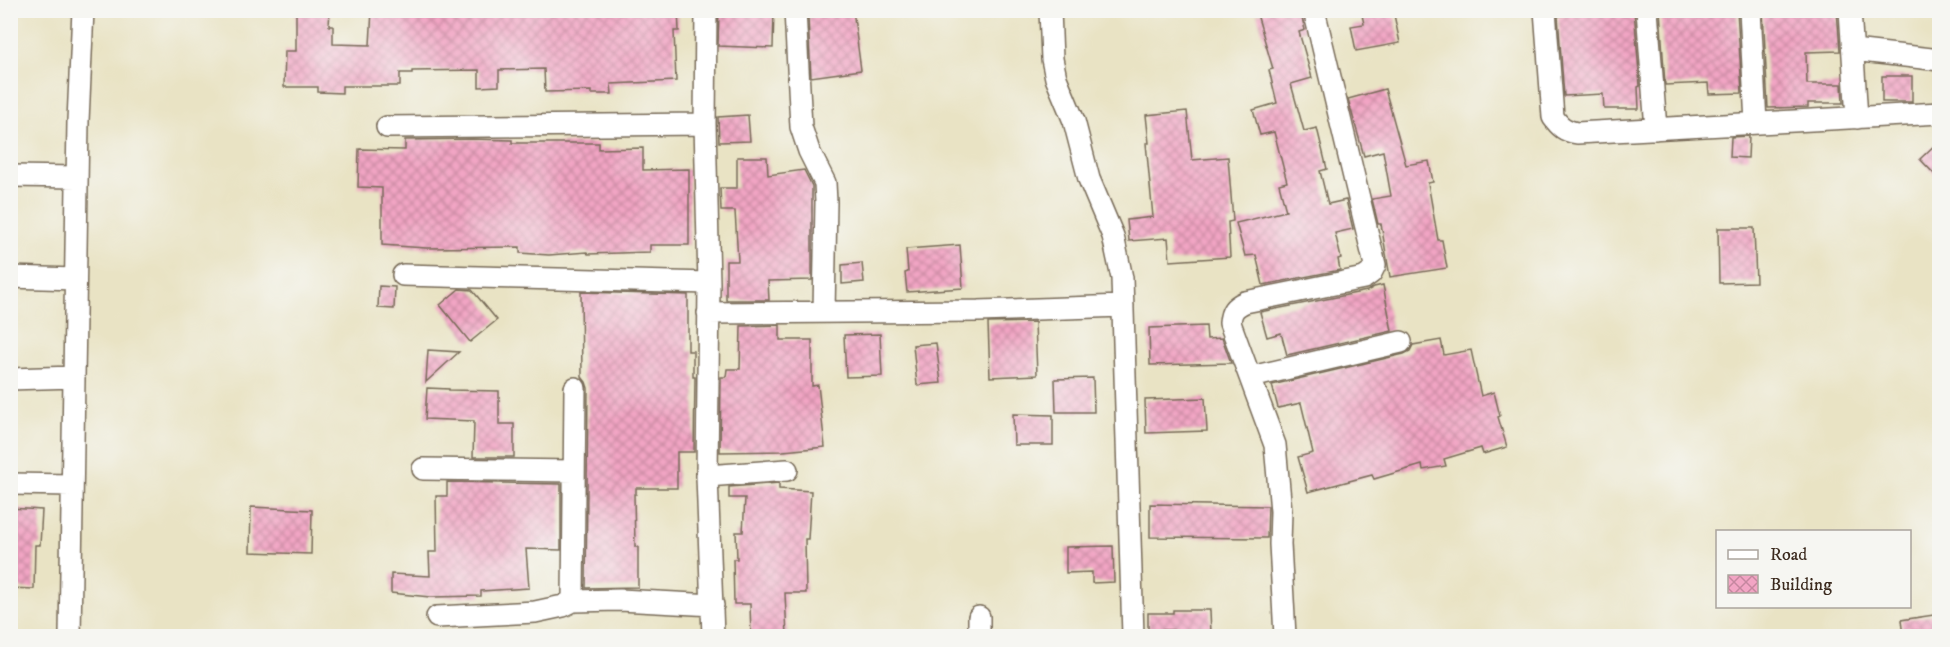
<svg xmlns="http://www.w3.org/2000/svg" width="1950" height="647" viewBox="0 0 1950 647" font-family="'IM FELL DW Pica',serif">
	<defs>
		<pattern id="building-cross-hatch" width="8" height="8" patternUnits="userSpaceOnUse" patternTransform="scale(1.5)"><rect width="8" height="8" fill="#f2a5c4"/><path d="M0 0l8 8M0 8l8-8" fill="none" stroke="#c5879f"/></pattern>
	</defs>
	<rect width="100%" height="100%" fill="#f6f6f2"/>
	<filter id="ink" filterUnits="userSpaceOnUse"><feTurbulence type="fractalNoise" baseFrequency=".0167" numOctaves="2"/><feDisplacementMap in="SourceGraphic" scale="12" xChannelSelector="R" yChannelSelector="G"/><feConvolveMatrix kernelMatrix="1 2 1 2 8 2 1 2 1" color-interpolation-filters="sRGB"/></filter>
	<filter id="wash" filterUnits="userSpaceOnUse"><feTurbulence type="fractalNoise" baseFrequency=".008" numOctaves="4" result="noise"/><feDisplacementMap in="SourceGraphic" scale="24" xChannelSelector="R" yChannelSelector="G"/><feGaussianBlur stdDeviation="1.35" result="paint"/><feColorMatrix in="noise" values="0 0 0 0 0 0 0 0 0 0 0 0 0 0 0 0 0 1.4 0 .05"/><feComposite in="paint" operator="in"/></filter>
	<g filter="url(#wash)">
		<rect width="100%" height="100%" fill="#e9e3c4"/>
		<g id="blocks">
			<path fill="url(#building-cross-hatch)" d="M296,10h34l-1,16h4v18l37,1 2,-35h306l1,21h-5l2,50 -65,3 1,10h-21v-3l-46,1 -1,-23 -45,1v16l-20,1v-17l-67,1v2h-12v13h-58v7l-24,-1v-5h-34l1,-36h11z
				M719,10h55l-1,38 -55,-2z
				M820,10h33l8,60 -50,7 -3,-60 13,-2z
				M1272,10h28l5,20 -6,2 13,46 -21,6 13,47 13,-3 10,41 -7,2 8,33 18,-4 7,29 -18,4 6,25 -3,1 2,11 -77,15 -7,-30 -11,1 -9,-33 50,-12 -7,-27 8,-2 -13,-50 -14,3 -7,-25 24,-7 -8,-33 4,-1 -16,-55z
				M1361,10h32l7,33 -44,8 -5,-25 13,-2z
				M1564,10h70l6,76 -2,1 1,22h-35l-1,-15 -39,2 -6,-80 7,-1z
				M1660,10h77l5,83 -33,1 -1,-11 -43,2z
				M1763,10h74l3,41 -34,1 1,32h35l1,19h-35v4l-40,1z
				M1882,76h30v26h-30z
				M1385,89l21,76 23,-4 4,21 -5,1 10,57h4l5,28 -57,9 -9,-53h-3l-6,-25 19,-3 -8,-45 -19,5 -16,-57z
				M1187,111l5,49 36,-3 5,64 -5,1 2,35 -60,4 -2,-23 -39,3 -2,-21 26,-3 -7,-74h3l-3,-28z
				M748,115l2,26 -31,1 -1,-25z
				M1749,136l-1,22 -18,-1 1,-20z
				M472,139l40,1v3h87v6l44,-1v22l46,-1v76h-39v7l-62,2 -1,-2 -38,3 -29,-2v-6l-94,1 -44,-3v-57l-24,-1 1,-38 46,1v-10z
				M1940,140v40l-20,-21z
				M737,157h30l1,18 36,-5 8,16v94l-44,1 1,19h-43v-39h12l-3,-50h-14l-1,-23h17z
				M1718,228h36l2,54 -37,1z
				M960,245l3,43 -56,4 -2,-19 3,-1 -2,-23z
				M862,263l2,19 -22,2v-19z
				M1383,285l9,46 -105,24 -6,-22 -14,4 -7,-25 107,-21 7,-4z
				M379,286l16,1 -1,22 -16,-1z
				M459,289l13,1 25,30 -27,22 -30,-37z
				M581,292l107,3v56h5v26h2l-1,75h-17v36h-41v6h-2l1,53h3v40l-52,1 2,-200 -2,-6 -4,-5z
				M1035,322l2,53 -47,2 -2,-54z
				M780,325v15h32v46l6,-1 7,62 -42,4 -63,1 1,-75h5l1,-8h13l1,-43z
				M1206,326l1,13 15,-1 9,25 -81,2 -1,-37z
				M880,334l2,42 -36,1 -2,-42z
				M1441,340l3,15 27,-5 10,46 13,-4 6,24 -2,1 9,30 -24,7 -2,-6 -37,11 2,7 -23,4 -1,-5 -48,14 -2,-4 -64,17 -10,-35 15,-4 -12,-50 -23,5 -6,-23 132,-31 6,-3 3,-6z
				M936,343l5,40 -24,2 -4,-40z
				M428,350l31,2 -33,30z
				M1093,378l1,34h-38l-1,-33z
				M427,388l22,1v1l50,1v33h15v33h-41l1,-36 -49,-2z
				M1205,398l2,33 -61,2 -1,-33z
				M1013,414l40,1v30h-39z
				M447,482l114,2v66l-35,-1 3,39 -48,3v5l-51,1 -39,-4v-19l39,2 -1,-24h8l-1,-56h11z
				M779,483v6l32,2 -3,48h-3l1,54h-21l2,43h-36l-1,-32h-16l-1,-45h4l-1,-27h7l2,-34h-16v-11z
				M1150,504l118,2 -1,32 -117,-1z
				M251,507l61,3 -1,44 -61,-2z
				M10,508l32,2 -2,35h-5l-1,44 -24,-1z
				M1113,546l1,36 -22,1v-11l-26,1v-26z
				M1173,610h37l1,24h-37l-1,-4h-25v-17h25z
				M1940,614v22h-37l-2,-16z"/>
		</g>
	</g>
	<g filter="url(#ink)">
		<use href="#blocks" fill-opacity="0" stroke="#786b58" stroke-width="1.5"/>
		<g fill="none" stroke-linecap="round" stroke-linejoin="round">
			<defs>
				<path id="minor" d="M706,10l-1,114 4,159 -2,193 6,160
					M795,10l6,117 8,24 16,32 1,19 -2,110
					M1050,10l2,49 4,19 18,43 15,58 24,57 9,42 11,358
					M1545,10l8,107c7,10 12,14 24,16l363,-20
					M1647,10l9,119
					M1750,10l6,113
					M1850,10l7,108
					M1853,50l87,10
					M387,127l318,-3
					M10,176l67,1
					M403,275l306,8
					M10,277l65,2
					M708,313l271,-2 144,-5
					M1251,377l150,-35
					M10,379l64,-2
					M423,469l151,2
					M707,476l80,-6
					M10,484l62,1
					M573,601l2,-213
					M437,617l98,-5 28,-6 10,-5 47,-1 93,5
					M979,617v19
					M70,636l8,-515 5,-111
					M1285,636l-5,-92 1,-33 -6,-66 -45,-122c1,-12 4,-16 15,-21l119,-24 7,-5 4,-8 -61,-255"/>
			</defs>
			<use href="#minor" stroke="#786b58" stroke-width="24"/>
			<use href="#minor" stroke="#fff" stroke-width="21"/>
		</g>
	</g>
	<rect width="1950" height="647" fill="none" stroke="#f6f6f2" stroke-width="36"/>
	<rect x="1716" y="530" width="195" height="78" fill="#f6f6f2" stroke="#aba49d" stroke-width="1.5"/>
	<rect x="1728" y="550" width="30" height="9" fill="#ffffff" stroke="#aba49d" stroke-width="1.5"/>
	<text x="1770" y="560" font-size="18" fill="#3b2a1e">Road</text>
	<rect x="1728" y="575" width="30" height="18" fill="url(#building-cross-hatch)" stroke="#aba49d" stroke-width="1.5"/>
	<text x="1770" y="590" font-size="18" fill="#3b2a1e">Building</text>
</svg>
